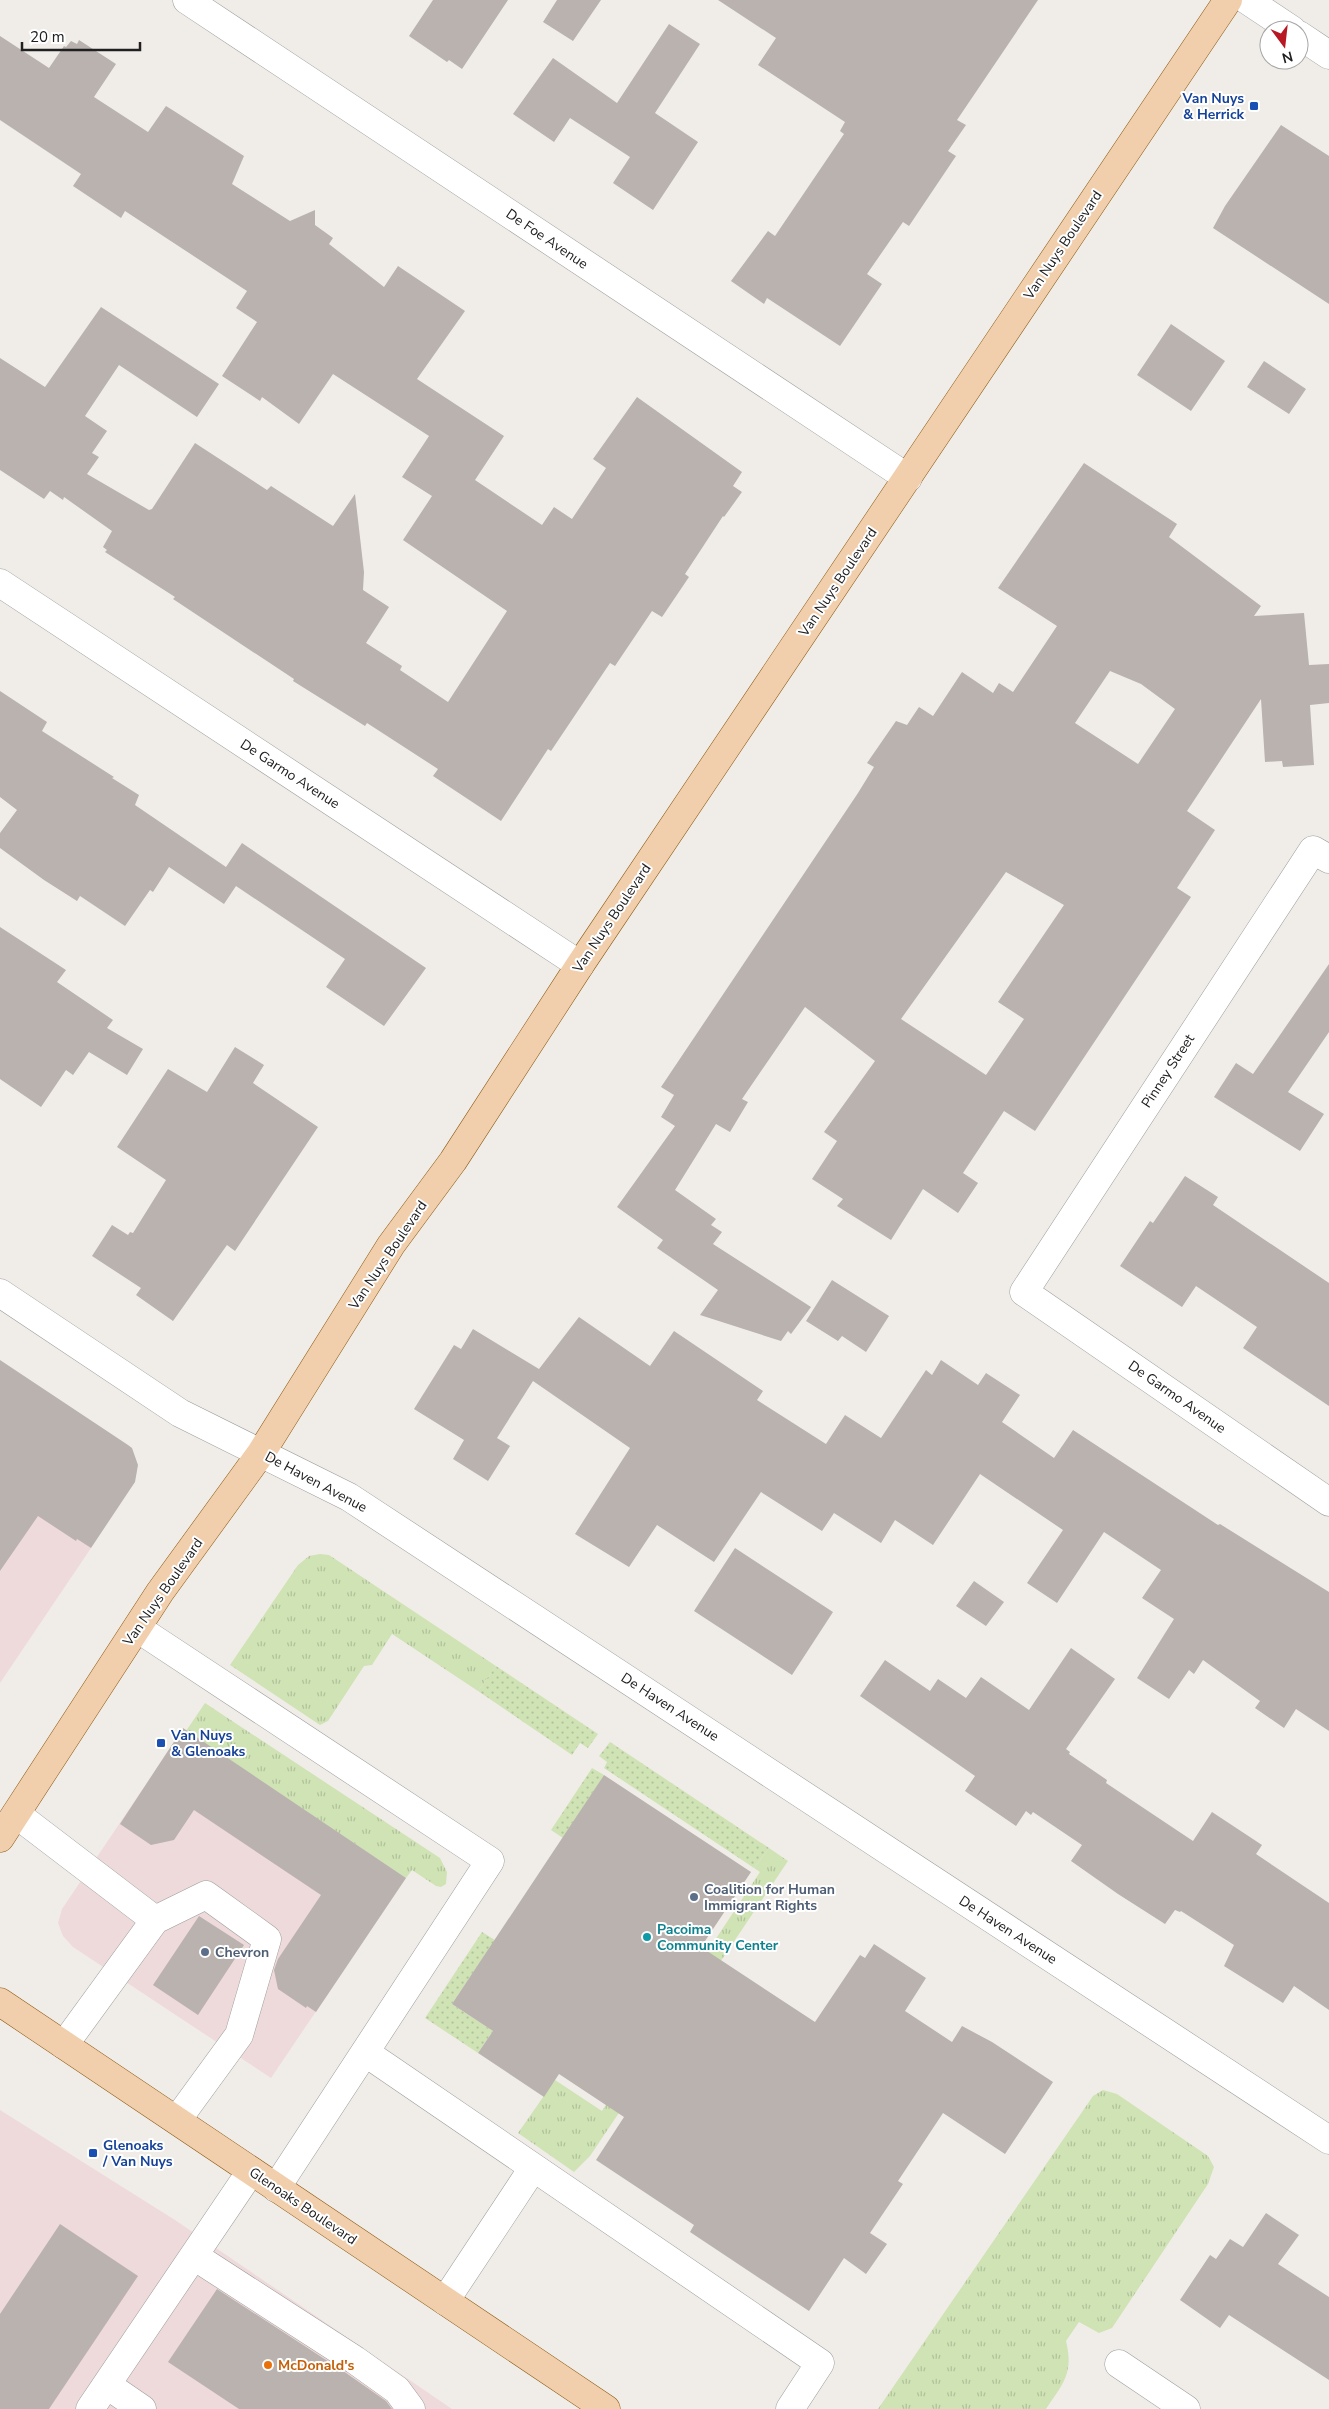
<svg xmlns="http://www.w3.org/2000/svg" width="1329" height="2409" viewBox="0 0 1329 2409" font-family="'Nunito Sans',sans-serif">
	<defs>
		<pattern id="grass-tufts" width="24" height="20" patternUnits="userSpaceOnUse" patternTransform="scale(1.25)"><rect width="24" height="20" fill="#cfe3b5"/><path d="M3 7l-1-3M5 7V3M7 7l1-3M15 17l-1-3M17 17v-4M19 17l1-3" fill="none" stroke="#b1c29b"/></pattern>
		<pattern id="garden-dots" width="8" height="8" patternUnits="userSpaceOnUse" patternTransform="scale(1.25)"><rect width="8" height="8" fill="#cfe3b5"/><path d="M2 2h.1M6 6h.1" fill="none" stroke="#b1c29b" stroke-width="1.8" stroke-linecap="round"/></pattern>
	</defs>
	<rect width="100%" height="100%" fill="#f0ede8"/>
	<path fill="#eedada" d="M0,1489l91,59 -91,135z
		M183,1729l223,149 -135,200 -198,-131 -10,-11 -5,-13 4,-14z
		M0,2110l175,110 277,189h-452z"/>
	<path fill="url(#grass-tufts)" d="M320,1554l9,1 167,111 -18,25 -86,-57 -20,31 -8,1 -36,55 -8,4 -90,-60 68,-100 11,-9z
		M205,1703l235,155 7,14 -1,12 -5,3 -5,-1 -24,-16 -6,8 -220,-147z
		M769,1848l19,13 -198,295 -16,16 -56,-39 37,-53 47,31 158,-239 -6,-4z
		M1103,2090l14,4 91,62 6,11 -6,17 -96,144 -13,5 -20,-11 -13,19c8,32 -3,43 -20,68h-168l215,-313z"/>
	<path fill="url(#garden-dots)" d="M496,1666l102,68 -10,14 -8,-5 -8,12 -94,-64z
		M610,1742l159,106 -15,20 -150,-100 3,-6 -8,-6z
		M592,1768l12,7 -41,63 -12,-8z
		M482,1932l13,8 -43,64 41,27 -15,22 -53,-35z"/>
	<path fill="#b9b2ae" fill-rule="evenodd" d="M433,0h75l-46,69 -13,-9 -2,2 -38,-26z
		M557,0h44l-28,41 -30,-19z
		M718,0h320l-81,120 9,5 -18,26 8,5 -47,70 -6,-4 -36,52 15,10 -42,62 -73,-48 -3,6 -33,-23 37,-50 7,5 69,-102 -4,-3 5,-9 -87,-57 18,-27z
		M669,24l31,20 -45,69 43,29 -45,68 -40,-27 17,-26 -60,-39 -16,24 -41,-28 40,-56 64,45z
		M0,36l49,32 15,-22 2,1 5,-6 6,3 2,-4 37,24 -22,33 54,35 18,-26 8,5 70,45 -12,28 58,37 25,-11v15l18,13 -4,6 55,43 14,-21 67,45 -48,68 87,57 -29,44 67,45 12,-18 18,12 34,-51 -13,-9 44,-62 105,75 -9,14 9,6 -18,25 -1,-1 -38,58 4,3 -27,40 -10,-6 -37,55 -5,-3 -59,88 -3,-2 -47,72 -68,-45 5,-7 -71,-46 -2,3 -72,-45 1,-2 -121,-80 2,-2 -70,-45 2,-2 -4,-3 9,-16 -48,-34 -1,3 -13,-9 -6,8 -44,-29v-112l45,29 56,-80 118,77 -22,33 -78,-52 -34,51 22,15 -15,22 7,4 -12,17 62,36 3,-1 43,-66 72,47 4,-4 62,40 22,-32 9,78 -1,18 26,17 -23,36 36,23 -2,4 48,32 59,-91 -104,-71 29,-44 -30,-19 27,-41 -96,-62 -34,50 -37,-27 -2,4 -38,-25 35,-54 -21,-14 11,-17 -122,-80 -4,7 -48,-32 8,-12 -81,-54z
		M1281,125l48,31v148l-116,-76 12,-22z
		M1171,324l54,37 -34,50 -54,-36z
		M1264,361l42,28 -17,25 -42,-27z
		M1084,463l93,61 -8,13 92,69 -7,10 50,-3 5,52 20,-1v39l-19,2 4,60 -31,2 -1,-6 -17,1 -4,-63 -74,112 28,19 -38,58 14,9 -156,234 -31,-20 -41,62 15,10 -20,30 -35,-24 -32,51 -54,-34 6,-7 -31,-20 25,-38 -13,-9 51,-71 -70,-54 -63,92 6,3 -18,30 -14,-8 -41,66 41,29 -5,6 11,7 -9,12 98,63 -20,27 -3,-3 -7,10 -81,-26 18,-25 -61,-42 6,-8 -46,-33 58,-81 -14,-9 13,-22 -13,-8 197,-294 16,-26 -7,-4 29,-42 11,4 12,-18 14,9 29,-44 31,21 6,-10 14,9 44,-66 -59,-38zM1110,671l31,13 34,25 -37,55 -63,-41zM1006,872l58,33 -66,97 26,17 -38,56 -85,-56z
		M0,691l47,31 -5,9 72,46 -2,1 27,17 -4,10 91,62 16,-24 184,125 -42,58 -58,-39 19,-28 -109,-73 -12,18 -55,-37 -16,25 -3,-2 -25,36 -45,-30 -3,5 -33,-21 -44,-32v-15l17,-23 -17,-13z
		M0,927l66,43 -9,12 56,38 -6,8 36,21 -16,26 -38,-23 -16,23 -7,-5 -25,37 -41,-28z
		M1329,964v68l-41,60 36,22 -24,37 -86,-54 22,-34 17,11z
		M235,1047l29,18 -11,18 65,44 -83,124 -8,-6 -54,76 -37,-26 5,-7 -49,-32 20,-31 16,10 2,-3 3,1 33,-53 -49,-33 51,-78 39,23z
		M1185,1176l33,21 -5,8 116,78v123l-86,-58 14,-21 -61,-41 -14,21 -62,-41 30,-45 3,2z
		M832,1280l57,36 -23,36 -24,-16 -4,5 -32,-20z
		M579,1317l71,49 24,-35 89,60 -6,9 69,44 19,-29 36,23 45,-68 6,5 9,-15 37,25 8,-12 34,22 -18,27 52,36 19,-28 145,95 2,-1 109,68v139l-33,-22 -12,19 -29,-20 5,-7 -57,-41 -9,14 -5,-4 -20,29 -32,-21 37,-59 -32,-21 19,-28 -57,-38 -47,71 -30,-20 36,-53 -83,-56 -47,71 -38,-25 -14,23 -47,-30 -12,18 -61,-39 -47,70 -57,-37 -28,42 -54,-33 55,-86 -97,-67 -36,57 13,8 -22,35 -35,-22 11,-19 -50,-31 40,-64 7,4 12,-20 66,40z
		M0,1360l128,85 4,3 6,17 -3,17 -44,66 -14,-9 -1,2 -38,-25 -38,55z
		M735,1548l98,64 -41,63 -98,-64z
		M974,1581l30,21 -18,24 -30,-20z
		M1071,1648l44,31 -49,70 4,3 -1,2 38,26 -1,3 87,58 19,-29 50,33 -6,9 73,49v107l-35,-24 -11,17 -59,-37 10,-21 -53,-34 -1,1 -5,-2 -10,14 -47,-30 -47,-33 11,-16 -49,-33 -2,3 -5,-4 -10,15 -51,-35 10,-15 -115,-80 25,-36 45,31 8,-12 28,19 15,-21 48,33z
		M183,1728l223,150 -90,134 -9,-6 -1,2 -28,-19 -4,-19 4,-11 43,-64 -127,-85 -20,30 -23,5 -31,-21z
		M604,1775l147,97 -50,75 114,75 45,-67 5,3 9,-14 52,34 -21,33 47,31 10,-16 30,16 61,40 -48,72 -62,-41 -45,68 5,3 -33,49 17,11 -21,30 -22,-16 -35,53 -119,-79 4,-7 -98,-65 28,-43 -65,-43 -15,23 -66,-44 15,-22 -41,-27z
		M199,1916l45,29 -46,70 -45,-30z
		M1266,2213l33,22 -21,29 51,33v83l-100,-65 -9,13 -40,-28 30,-45 6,4 14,-20 13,8z
		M60,2224l78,52 -89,133h-49v-95z
		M217,2289l129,84 40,28 6,8h-153l-71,-47z"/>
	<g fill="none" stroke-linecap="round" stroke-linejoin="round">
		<defs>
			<path id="minor" d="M187,0l721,478
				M1247,0l45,30
				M1299,35l30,20
				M0,583l580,382
				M1329,859l-16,-9 -289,442 305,210
				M0,1293l180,120 169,84 980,643
				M137,1628l353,233 -214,327
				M16,1814l139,106
				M64,2045l91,-125 51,-25 61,44 -28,96 -62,85
				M366,2053l454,310 -30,46
				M194,2256l161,104 42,30 14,19
				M445,2301l88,-133
				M1119,2364l67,45
				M107,2385l35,24
				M90,2409l161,-238"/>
			<path id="major" d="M0,1838l160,-246 101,-139 130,-208 62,-84 127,-196 648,-965
				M0,2002l606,407"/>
		</defs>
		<use href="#minor" stroke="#9d9d9d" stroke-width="29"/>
		<use href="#major" stroke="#8b5a12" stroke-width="29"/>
		<use href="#minor" stroke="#fff" stroke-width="28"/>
		<use href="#major" stroke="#f1ceac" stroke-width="28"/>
	</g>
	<g fill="#1a4fb4" stroke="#fff" stroke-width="2">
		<rect x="1249" y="101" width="10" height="10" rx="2.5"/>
		<rect x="156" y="1738" width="10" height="10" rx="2.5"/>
		<rect x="88" y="2148" width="10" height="10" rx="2.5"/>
	</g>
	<g fill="#5c6f8a" stroke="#fff" stroke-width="2">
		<circle cx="694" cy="1897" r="5"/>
		<circle cx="205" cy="1952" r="5"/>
	</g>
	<circle fill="#0f9aa8" stroke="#fff" stroke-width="2" cx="647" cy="1937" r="5"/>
	<circle fill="#e8710a" stroke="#fff" stroke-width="2" cx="268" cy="2365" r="5"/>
	<g text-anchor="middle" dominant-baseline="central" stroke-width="4" stroke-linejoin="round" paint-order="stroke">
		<g font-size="14" font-weight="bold" fill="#164399" stroke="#fff" text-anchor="start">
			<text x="1244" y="98" text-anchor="end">Van Nuys<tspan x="1244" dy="16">&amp; Herrick</tspan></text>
			<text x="171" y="1735">Van Nuys<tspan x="171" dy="16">&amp; Glenoaks</tspan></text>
			<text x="103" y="2145">Glenoaks<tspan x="103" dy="16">/ Van Nuys</tspan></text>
		</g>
		<g font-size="14" fill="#202020" stroke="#fff">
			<text transform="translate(547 239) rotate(34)">De Foe Avenue</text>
			<text transform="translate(1063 245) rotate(-56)">Van Nuys Boulevard</text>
			<text transform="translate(838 582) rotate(-56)">Van Nuys Boulevard</text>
			<text transform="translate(290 774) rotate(33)">De Garmo Avenue</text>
			<text transform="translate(612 918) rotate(-56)">Van Nuys Boulevard</text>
			<text transform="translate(1168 1071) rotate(-57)">Pinney Street</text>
			<text transform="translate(388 1255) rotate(-56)">Van Nuys Boulevard</text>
			<text transform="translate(1177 1397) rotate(35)">De Garmo Avenue</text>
			<text transform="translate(316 1482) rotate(28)">De Haven Avenue</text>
			<text transform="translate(163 1592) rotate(-55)">Van Nuys Boulevard</text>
			<text transform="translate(670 1707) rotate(33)">De Haven Avenue</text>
			<text transform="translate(1008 1930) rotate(33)">De Haven Avenue</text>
			<text transform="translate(303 2206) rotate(34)">Glenoaks Boulevard</text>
		</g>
		<g font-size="14" font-weight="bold" fill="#4e5e75" stroke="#fff" text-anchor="start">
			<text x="704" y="1889">Coalition for Human<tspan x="704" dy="16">Immigrant Rights</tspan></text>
			<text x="215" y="1952">Chevron</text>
		</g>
		<g font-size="14" font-weight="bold" fill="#0d838f" stroke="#fff" text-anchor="start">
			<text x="657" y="1929">Pacoima<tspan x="657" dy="16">Community Center</tspan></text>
		</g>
		<g font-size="14" font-weight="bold" fill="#c56008" stroke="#fff" text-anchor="start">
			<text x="278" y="2365">McDonald's</text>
		</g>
	</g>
	<g transform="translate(1284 45) rotate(165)"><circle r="24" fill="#ffffff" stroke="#a6a6a6"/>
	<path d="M0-4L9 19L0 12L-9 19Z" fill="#b81824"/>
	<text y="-8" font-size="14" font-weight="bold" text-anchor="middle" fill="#202020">N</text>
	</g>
	<path d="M22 42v8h118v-8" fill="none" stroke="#202020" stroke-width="2.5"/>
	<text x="30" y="42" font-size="15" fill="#202020" stroke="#ffffff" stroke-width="4" paint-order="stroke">20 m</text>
</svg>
